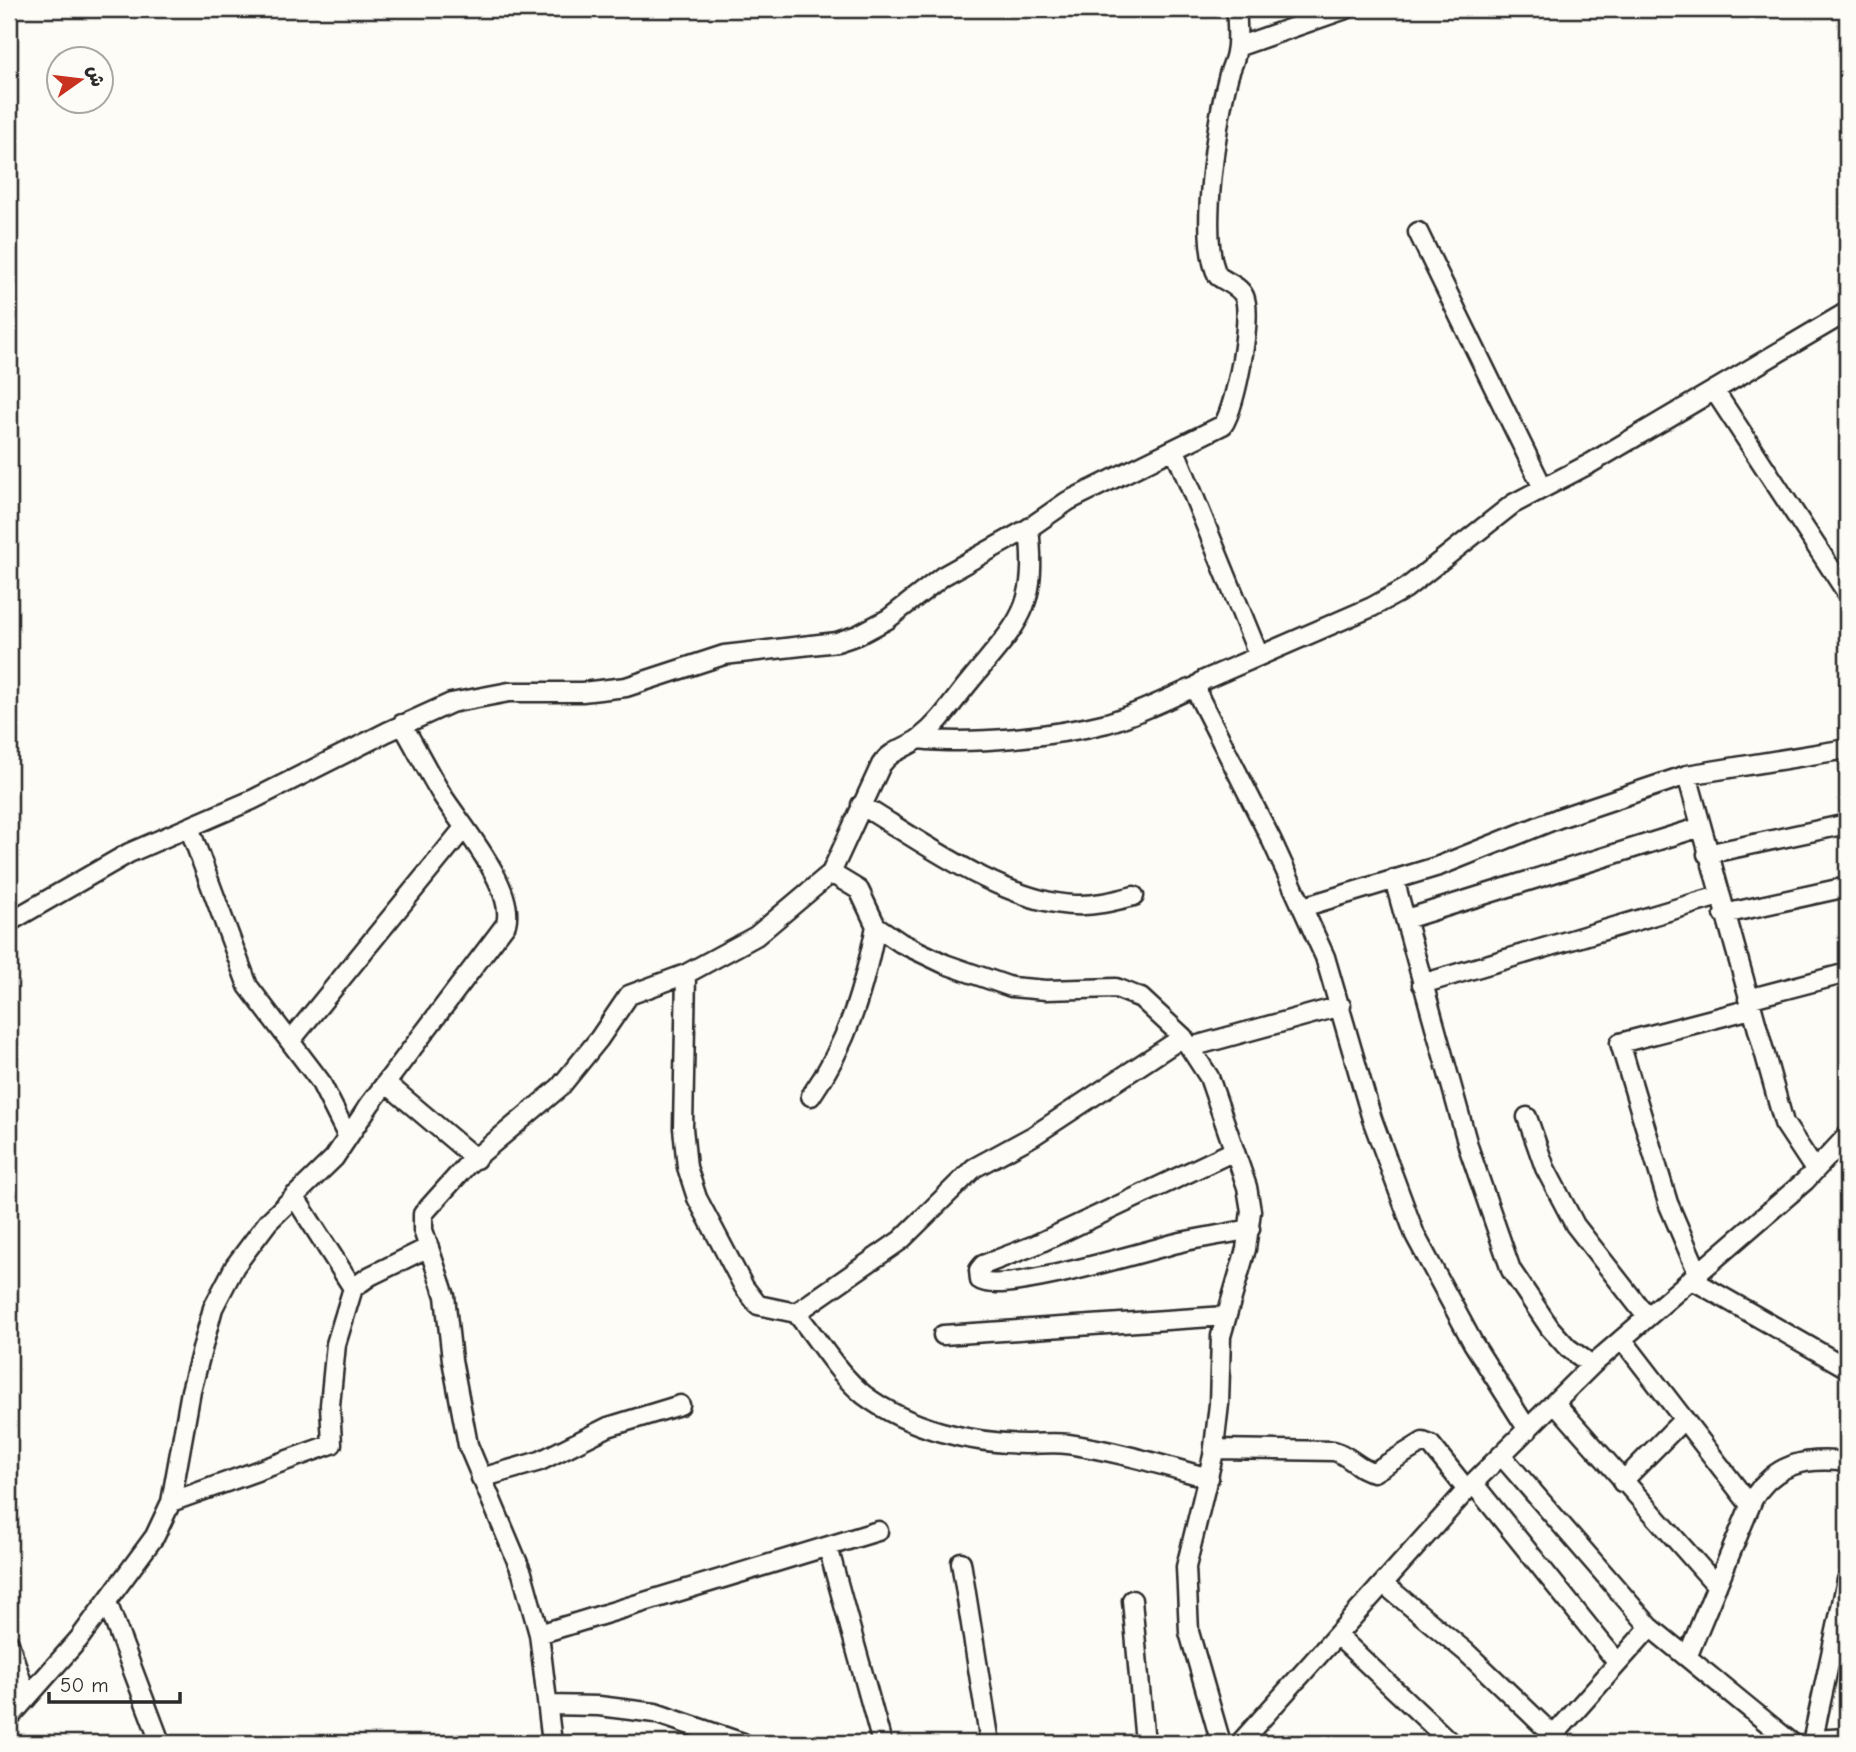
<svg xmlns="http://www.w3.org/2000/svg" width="1856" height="1752" viewBox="0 0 1856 1752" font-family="'Comic Neue','Playpen Sans Arabic',sans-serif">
	<rect width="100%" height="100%" fill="#fdfcf7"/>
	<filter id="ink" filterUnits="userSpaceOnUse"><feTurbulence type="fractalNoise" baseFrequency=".0143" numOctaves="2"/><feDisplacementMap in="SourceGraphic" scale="14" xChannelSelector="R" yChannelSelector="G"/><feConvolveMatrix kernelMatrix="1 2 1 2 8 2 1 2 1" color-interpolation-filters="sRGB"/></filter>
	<g filter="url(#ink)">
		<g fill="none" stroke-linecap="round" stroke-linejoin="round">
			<defs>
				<path id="street" d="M1237,47l109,-38
					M1418,232l125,256
					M1714,390l133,203
					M1175,450l84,206
					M919,739c54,6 136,-3 188,-16 31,-9 60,-24 90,-37
					M1687,775l97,348 31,47
					M861,805c58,35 144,98 214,100 20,1 39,-4 59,-9
					M189,827l59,159 72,95 27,54
					M1707,854l140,-30
					M831,873l28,17 17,36 25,17 44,21 66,23 35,3 70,-2 25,10 42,39 26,40 38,110 4,24 -5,38 -25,87 -2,68 -6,52 -27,111 3,65 32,111
					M1394,879l75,270 42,121 39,58 18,20 24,17
					M1303,907l136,-41 120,-48 128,-43 160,-26
					M1724,914l123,-27
					M1406,919l295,-92
					M9,922l120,-69 123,-53 135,-68 64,-29 58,-11h73l44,-5 98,-32 113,-13 21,-7 30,-16 55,-43 86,-48 39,-27 155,-76c13,-18 30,-110 21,-129 -5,-10 -18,-14 -26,-20 -20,-35 -1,-158 10,-198 2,-9 7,-17 8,-26 3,-13 0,-29 1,-43
					M686,974l-3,154 4,39 10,31 47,89 14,18 38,8c23,27 40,59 68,82 45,34 106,48 162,49 14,0 28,-2 42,0 48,7 94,21 141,34
					M1422,984l297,-88
					M1748,999l99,-26
					M292,1039l172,-211
					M1191,1047l150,-41
					M386,1083l90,76
					M811,1096c37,-53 53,-108 65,-170
					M1527,1117l18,51 30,57 72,92
					M1234,1151l-199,94 -52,20 -4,5 1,10c21,15 169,-30 201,-38 23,-5 46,-8 69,-13
					M294,1196l59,92 17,-12 59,-29
					M1698,1273l-30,-70 -48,-160 131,-34
					M1691,1279l156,89
					M796,1313l105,-73 73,-72 59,-32 150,-99
					M943,1335l283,-19
					M1622,1339l128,166
					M1555,1403l162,183
					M1528,1430l-55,-87 -58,-108 -43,-116 -47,-162 -53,-116 -73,-144 -2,-11 7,-6 168,-73 33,-18 108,-85 78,-41 256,-151
					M1214,1449l120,2c15,4 25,19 40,21l49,-30 8,3 36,45
					M1501,1455l149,172 142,116
					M481,1478l59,-17 68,-34 72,-22
					M1622,1482l62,-63
					M1473,1483l144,179
					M171,1502l161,-58 -2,-39 6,-61 17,-56
					M828,1547l54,196
					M961,1562l29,181
					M1385,1585l81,67 88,84
					M1132,1600l13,143
					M107,1602l53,140
					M539,1634l339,-103
					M1337,1635l114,108
					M9,1643l18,55
					M1688,1655l65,-156c22,-36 53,-42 94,-37
					M548,1705l51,1 56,7 88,30
					M9,1718l70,-79 76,-103 16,-34 20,-111 22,-83 22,-42 33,-44 66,-64 36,-54 136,-180c10,-36 -45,-99 -64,-129 -14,-23 -26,-47 -40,-71
					M1813,1740l34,-2
					M552,1743l-13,-109 -17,-61 -54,-128 -16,-85 -7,-64 -22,-66v-16l43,-48 94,-79 39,-48 30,-44 57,-21 70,-38 75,-63 50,-108c10,-15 26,-17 39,-27 21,-16 34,-38 50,-57 49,-60 68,-71 59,-153
					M1240,1743l233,-260 119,-118 213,-184 42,-45
					M1547,1743l103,-116
					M1812,1743l35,-163"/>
			</defs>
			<use href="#street" stroke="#2b2b2b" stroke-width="23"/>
			<use href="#street" stroke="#fdfcf7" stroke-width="18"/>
		</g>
	</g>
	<rect width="1856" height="1752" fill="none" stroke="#fdfcf7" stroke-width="35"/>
	<rect x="18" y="18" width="1821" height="1717" fill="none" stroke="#2b2b2b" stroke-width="2.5" filter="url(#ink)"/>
	<g transform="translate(80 80) rotate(76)"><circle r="33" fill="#fdfcf7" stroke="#a9a8a5" stroke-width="2"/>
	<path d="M0-5L12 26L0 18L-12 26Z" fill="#c8321e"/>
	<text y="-10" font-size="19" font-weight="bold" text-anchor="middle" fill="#2b2b2b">ش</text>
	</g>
	<path d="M49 1692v10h131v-10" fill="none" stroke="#2b2b2b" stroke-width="3.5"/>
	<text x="60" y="1692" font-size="21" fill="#2b2b2b" stroke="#fdfcf7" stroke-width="5" paint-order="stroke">50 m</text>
</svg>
